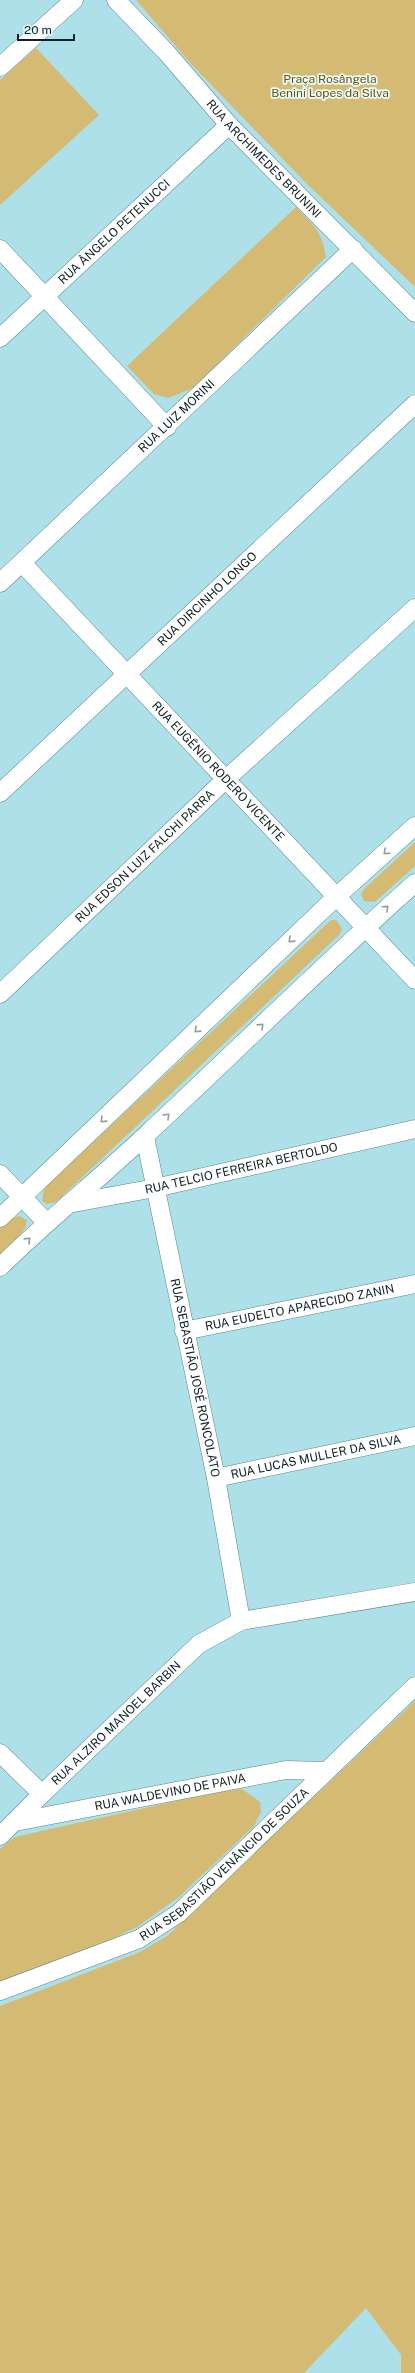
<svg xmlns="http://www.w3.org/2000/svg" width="415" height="2373" viewBox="0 0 415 2373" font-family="'Public Sans',sans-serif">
	<rect width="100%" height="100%" fill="#ade0e9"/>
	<path fill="#d5ba73" d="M136,0h279v287l-109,-104 -114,-118z
		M36,48l63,67 -99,90v-125z
		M296,207c18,19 26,24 30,50l-133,131 -25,10 -14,-4 -27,-28z
		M415,842v24l-40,36 -11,-1 -3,-7 3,-5z
		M331,920h5l6,9 -3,6 -283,267 -9,2 -5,-3 2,-13z
		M19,1216l8,4 -2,8 -5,8 -20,18v-26l8,-8z
		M415,1701v672h-14v-18l-35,-47 -62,65h-304v-367l140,-54 27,-16z
		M242,1789l18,13 1,10 -7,14 -75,71 -42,30 -25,12 -112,43v-133l15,-12 13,-3 193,-43z"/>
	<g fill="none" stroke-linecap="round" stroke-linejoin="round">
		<defs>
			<g id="minor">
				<path id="s1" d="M116,0l51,53 62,72 186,188"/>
				<path d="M0,67l74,-67"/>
				<path d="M0,249l167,178"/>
				<path id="s2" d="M0,338l229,-213"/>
				<path id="s3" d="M22,563l393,417"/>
				<path id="s4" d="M0,583l353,-334"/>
				<path id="s5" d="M0,793l415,-389"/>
				<path id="s6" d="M0,994l225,-214 190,-172"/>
				<path id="s7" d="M145,1137l71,341 25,143"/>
				<path d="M0,1174l46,48"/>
				<path id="s8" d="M68,1204l87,-16 260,-59"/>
				<path d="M0,1218l336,-321 79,-71"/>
				<path d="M0,1267c47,-46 98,-87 146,-132 90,-84 177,-170 269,-252"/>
				<path id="s9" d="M184,1331l231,-47"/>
				<path id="s10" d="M216,1478l199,-42"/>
				<path d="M0,1753l42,41"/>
				<path id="s11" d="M15,1822l271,-52 40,1"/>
				<path id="s12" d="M0,1836l42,-42 157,-150 42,-23 174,-29"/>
				<path id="s13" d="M0,1991l139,-52 40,-26 236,-227"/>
			</g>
		</defs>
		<use href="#minor" stroke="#588890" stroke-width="19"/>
		<use href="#minor" stroke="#fff" stroke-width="18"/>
	</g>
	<defs><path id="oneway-chevron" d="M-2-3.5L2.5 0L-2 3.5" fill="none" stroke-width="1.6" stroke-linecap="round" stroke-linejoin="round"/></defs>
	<g stroke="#939c9d">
		<use href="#oneway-chevron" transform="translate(386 852) rotate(138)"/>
		<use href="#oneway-chevron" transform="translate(386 908) rotate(-42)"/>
		<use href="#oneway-chevron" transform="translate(291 940) rotate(136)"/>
		<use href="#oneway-chevron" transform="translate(261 1026) rotate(-44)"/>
		<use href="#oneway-chevron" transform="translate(197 1030) rotate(136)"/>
		<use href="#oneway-chevron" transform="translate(167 1116) rotate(-44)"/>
		<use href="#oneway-chevron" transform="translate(103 1120) rotate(136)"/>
		<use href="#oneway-chevron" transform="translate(28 1240) rotate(-44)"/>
	</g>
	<g text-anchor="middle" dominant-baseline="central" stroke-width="3.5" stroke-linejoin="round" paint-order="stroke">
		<g font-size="12" fill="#6d5401" stroke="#e7fbff">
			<text x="330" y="79">Praça Rosângela<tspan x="330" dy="14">Benini Lopes da Silva</tspan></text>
		</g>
		<g font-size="12" fill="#0f2326" stroke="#e7fbff">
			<text stroke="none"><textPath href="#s1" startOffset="217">RUA ARCHIMEDES BRUNINI</textPath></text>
			<text stroke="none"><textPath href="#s2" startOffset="156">RUA ÂNGELO PETENUCCI</textPath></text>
			<text stroke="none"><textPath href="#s4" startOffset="243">RUA LUIZ MORINI</textPath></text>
			<text stroke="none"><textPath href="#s5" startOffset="284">RUA DIRCINHO LONGO</textPath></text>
			<text stroke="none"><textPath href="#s3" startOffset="286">RUA EUGÊNIO RODERO VICENTE</textPath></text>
			<text stroke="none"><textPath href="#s6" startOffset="200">RUA EDSON LUIZ FALCHI PARRA</textPath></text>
			<text stroke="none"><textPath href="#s8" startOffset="177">RUA TELCIO FERREIRA BERTOLDO</textPath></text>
			<text stroke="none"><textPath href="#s9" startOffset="118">RUA EUDELTO APARECIDO ZANIN</textPath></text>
			<text stroke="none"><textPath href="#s7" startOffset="246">RUA SEBASTIÃO JOSÉ RONCOLATO</textPath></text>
			<text stroke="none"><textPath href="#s10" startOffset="102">RUA LUCAS MULLER DA SILVA</textPath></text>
			<text stroke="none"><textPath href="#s12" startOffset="162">RUA ALZIRO MANOEL BARBIN</textPath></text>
			<text stroke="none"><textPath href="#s11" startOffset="158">RUA WALDEVINO DE PAIVA</textPath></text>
			<text stroke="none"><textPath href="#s13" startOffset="262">RUA SEBASTIÃO VENÂNCIO DE SOUZA</textPath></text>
		</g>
	</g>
	<path d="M18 34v6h56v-6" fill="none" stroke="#0f2326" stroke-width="2"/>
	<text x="24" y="34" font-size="12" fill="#0f2326" stroke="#e7fbff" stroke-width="3" paint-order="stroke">20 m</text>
</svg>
